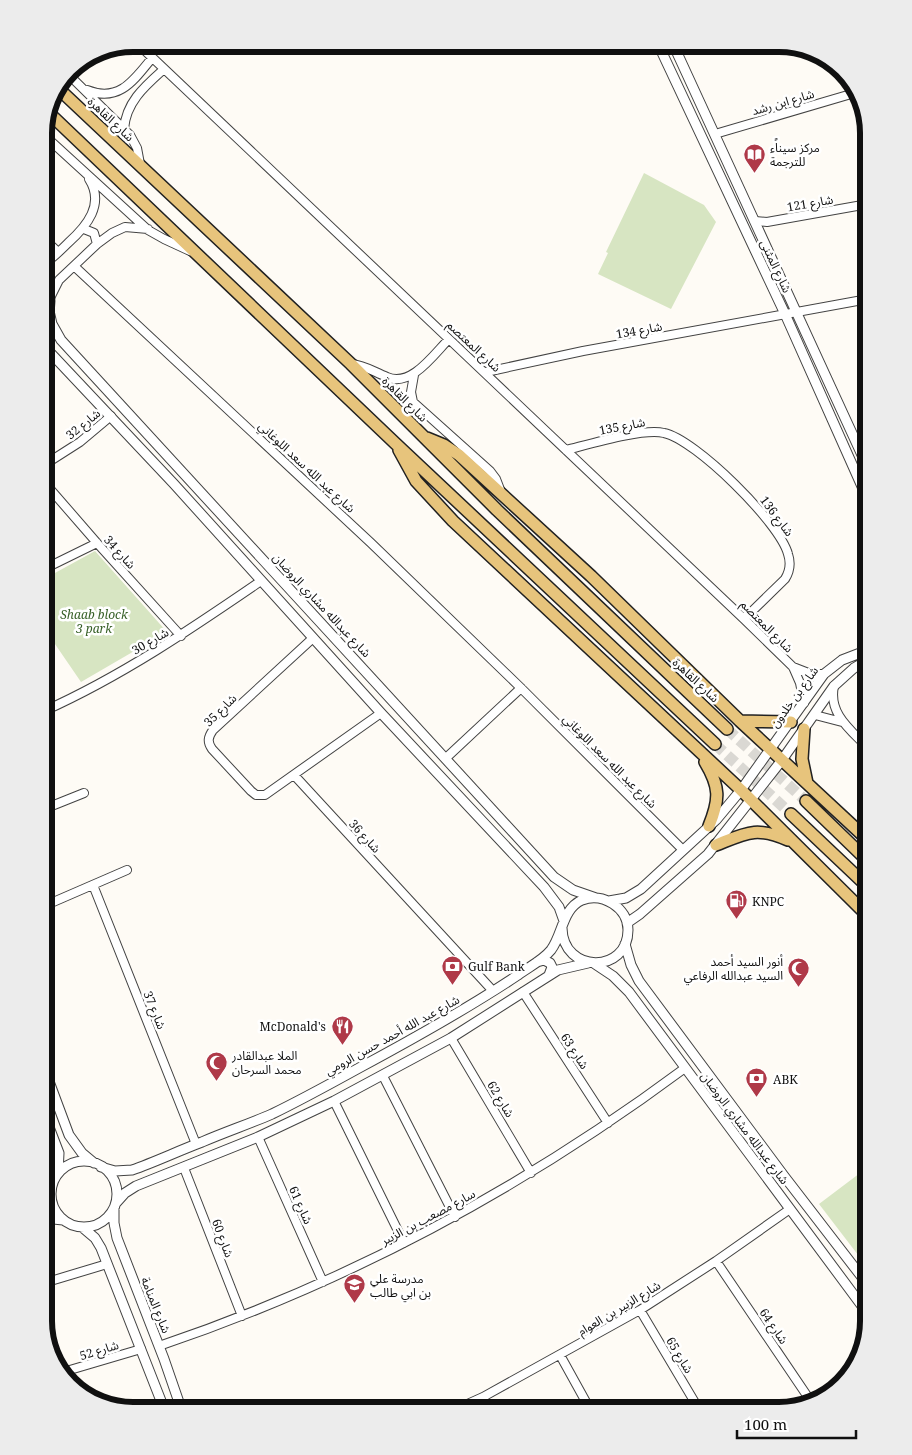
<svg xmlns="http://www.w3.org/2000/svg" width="912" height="1455" viewBox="0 0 912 1455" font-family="'Noto Serif','Noto Sans Arabic',serif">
	<rect width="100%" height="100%" fill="#fefbf5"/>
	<path fill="#d7e5c2" d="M644,173l60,32 12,17 -45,87 -73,-35 10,-21 -2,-1z
		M95,551l72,81 -86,50 -37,-54v-49z
		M868,1167v101l-49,-64z"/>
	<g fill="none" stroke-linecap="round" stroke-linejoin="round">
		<path stroke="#dad8d3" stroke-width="11" stroke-dasharray="11 5.5" stroke-linecap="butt" d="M727,729l79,72
			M715,744l76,70"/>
		<defs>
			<path id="minor" d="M138,44l606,575 49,48 7,16 4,20
				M68,74l62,61 7,13 3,16
				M87,90c32,13 47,-10 65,-32
				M124,129c2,-27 21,-43 40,-60
				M715,134l143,-42
				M44,135l104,95 16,9 26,12
				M755,221l12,1 101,-18
				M84,229l10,4 3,11
				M44,239l14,13
				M44,264c9,-6 16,-13 24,-21 19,-17 37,-39 21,-64
				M74,266l297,277 150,145 162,162
				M50,298l9,-18 38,-36 15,-11 13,-6 23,2
				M351,364c14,1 23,8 36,13 24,11 47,-23 62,-38
				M486,372l97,-21 285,-52
				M414,375l-3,17 2,10 77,69 6,8 5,13
				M566,450c24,-6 77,-22 98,-17 31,6 116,90 124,121 3,9 2,17 -3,25l-41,40
				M44,465l36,-23 31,-26
				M44,482l53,61 84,93
				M44,569l53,-26
				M313,638l-100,92c-5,7 -6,12 -1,19l39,42 5,4h9l116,-82
				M793,667l18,7h13
				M834,686c-6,28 17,44 34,62
				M44,711c78,-35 147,-82 217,-130
				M815,715l27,7
				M446,758l75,-70
				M294,775l199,216
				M44,809l40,-16
				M93,885l103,259
				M44,906l83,-36
				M523,992l85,131
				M451,1038l80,135
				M383,1076l72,141
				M334,1101l70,142
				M258,1137l65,145
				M184,1168l58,148
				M716,1261l96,142
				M44,1283l63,-19
				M640,1310l60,101
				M159,1346c190,-64 366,-159 526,-278
				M560,1355l31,56
				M63,1372l78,-23
				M483,1397l7,14
				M452,1411l31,-14 157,-87 76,-49 74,-52"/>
			<path id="tertiary" d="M658,44l127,270 83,186
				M673,44l195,424
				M49,311l3,13 9,16 493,537 19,13 23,8
				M44,320c8,-12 8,-26 0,-38
				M44,346l130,138 207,229 163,174 15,20 5,14
				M609,901l17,-3 15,-9 75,-69 25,-30 83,-116 18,-14 26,-10
				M627,923l13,-9 68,-60 74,-94 52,-74 20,-18 14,-8
				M625,944l6,21 8,16 145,195 84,109
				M537,962l7,-2 6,3 2,4 -3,8
				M595,964l18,12 16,16 239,322
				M44,1068l25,67 13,18 12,10
				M44,1114l15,39 -1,20
				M51 1194a33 33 0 1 1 66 0a33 33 0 1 1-66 0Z
				M101,1167l14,4 17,-1c23,-8 46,-19 70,-28 23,-10 47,-18 70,-28 29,-14 58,-30 87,-46 54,-29 108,-59 159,-93 11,-8 25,-15 33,-25 12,-16 11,-41 31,-50 21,-8 46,8 46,30 0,44 -65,44 -66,-2
				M116,1203l9,-10 11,-7 122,-49 76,-36 117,-63 107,-68 30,-7
				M114,1208v15l3,15 47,121 18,52
				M44,1218l19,2
				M82,1227l13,11 6,10 64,163"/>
			<path id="primary" d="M61,91l290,273 146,146 230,219
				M50,114l346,330 319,300
				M427,438l17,7 15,10 132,121 149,145 128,119
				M399,450l17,31 37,40 288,269 127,126
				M740,721l51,1
				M804,729l-2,30 5,24
				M705,762c15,25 15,37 4,64
				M806,801l62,60
				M791,814l77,73
				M716,845c30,-12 40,-19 72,-5"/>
		</defs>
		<use href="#minor" stroke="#434343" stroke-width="10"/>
		<use href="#tertiary" stroke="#434343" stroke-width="11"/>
		<use href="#primary" stroke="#212121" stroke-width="14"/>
		<use href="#minor" stroke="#fff" stroke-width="8"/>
		<use href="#tertiary" stroke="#fff" stroke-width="9"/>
		<use href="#primary" stroke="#e7c47c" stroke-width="11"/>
	</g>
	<defs>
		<symbol id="library-pin" viewBox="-11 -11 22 30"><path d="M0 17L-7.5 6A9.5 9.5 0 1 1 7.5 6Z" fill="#af3948" stroke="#fff"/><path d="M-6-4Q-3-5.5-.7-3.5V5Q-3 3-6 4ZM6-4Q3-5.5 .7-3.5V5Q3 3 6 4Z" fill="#fff"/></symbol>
		<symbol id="fuel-pin" viewBox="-11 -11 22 30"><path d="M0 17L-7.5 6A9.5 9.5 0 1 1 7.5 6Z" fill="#af3948" stroke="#fff"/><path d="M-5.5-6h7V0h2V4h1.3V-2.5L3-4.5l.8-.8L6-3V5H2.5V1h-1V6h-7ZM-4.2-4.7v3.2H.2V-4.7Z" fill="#fff"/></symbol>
		<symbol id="bank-pin" viewBox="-11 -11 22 30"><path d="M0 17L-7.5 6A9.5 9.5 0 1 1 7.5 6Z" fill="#af3948" stroke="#fff"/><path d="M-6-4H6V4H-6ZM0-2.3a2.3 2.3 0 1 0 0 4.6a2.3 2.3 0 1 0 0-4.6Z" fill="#fff"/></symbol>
		<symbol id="mosque-pin" viewBox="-11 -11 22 30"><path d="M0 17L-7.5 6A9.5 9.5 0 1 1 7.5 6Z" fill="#af3948" stroke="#fff"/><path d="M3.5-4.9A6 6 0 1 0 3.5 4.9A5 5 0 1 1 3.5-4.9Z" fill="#fff"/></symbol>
		<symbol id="restaurant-pin" viewBox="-11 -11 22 30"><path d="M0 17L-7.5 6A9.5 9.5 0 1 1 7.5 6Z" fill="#af3948" stroke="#fff"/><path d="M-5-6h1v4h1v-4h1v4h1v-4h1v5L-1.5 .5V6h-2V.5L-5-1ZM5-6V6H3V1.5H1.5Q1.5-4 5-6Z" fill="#fff"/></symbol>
		<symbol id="school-pin" viewBox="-11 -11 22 30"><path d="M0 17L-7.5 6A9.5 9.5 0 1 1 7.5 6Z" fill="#af3948" stroke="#fff"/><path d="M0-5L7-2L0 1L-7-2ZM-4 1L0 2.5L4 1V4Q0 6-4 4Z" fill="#fff"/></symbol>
	</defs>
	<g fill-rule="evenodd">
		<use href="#library-pin" x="742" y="142" width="25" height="34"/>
		<use href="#fuel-pin" x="724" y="888" width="25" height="34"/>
		<use href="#bank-pin" x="440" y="954" width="25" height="34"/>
		<use href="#mosque-pin" x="786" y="956" width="25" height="34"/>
		<use href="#restaurant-pin" x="330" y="1014" width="25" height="34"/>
		<use href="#mosque-pin" x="204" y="1050" width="25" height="34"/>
		<use href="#bank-pin" x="744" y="1066" width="25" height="34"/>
		<use href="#school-pin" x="342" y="1272" width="25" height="34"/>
	</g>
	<g text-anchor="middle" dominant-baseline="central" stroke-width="5" stroke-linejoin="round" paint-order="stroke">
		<g font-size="12" fill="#101010" stroke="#fff">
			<text transform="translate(783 102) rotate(-16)">شارع ابن رشد</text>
			<text transform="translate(111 119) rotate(43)">شارع القاهرة</text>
			<text transform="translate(810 203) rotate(-10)">شارع 121</text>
			<text transform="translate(776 266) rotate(65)">شارع المثنى</text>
			<text transform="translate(639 330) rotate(-10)">شارع 134</text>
			<text transform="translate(474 346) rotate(43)">شارع المعتصم</text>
			<text transform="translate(405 399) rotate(45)">شارع القاهرة</text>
			<text transform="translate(83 424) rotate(-39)">شارع 32</text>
			<text transform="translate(622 426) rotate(-11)">شارع 135</text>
			<text transform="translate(307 467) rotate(43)">شارع عبد الله سعد اللوغاني</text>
			<text transform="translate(777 516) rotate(53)">شارع 136</text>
			<text transform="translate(120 552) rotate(48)">شارع 34</text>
			<text transform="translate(322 605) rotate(47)">شارع عبدالله مشاري الروضان</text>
			<text transform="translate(767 626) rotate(45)">شارع المعتصم</text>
			<text transform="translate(150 641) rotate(-30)">شارع 30</text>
			<text transform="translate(696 680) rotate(43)">شارع القاهرة</text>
			<text transform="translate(794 697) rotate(-54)">شارع بن خلدون</text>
			<text transform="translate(220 710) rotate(-45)">شارع 35</text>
			<text transform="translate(610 761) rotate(45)">شارع عبد الله سعد اللوغاني</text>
			<text transform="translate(365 836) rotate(48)">شارع 36</text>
			<text transform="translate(155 1010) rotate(68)">شارع 37</text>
			<text transform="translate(392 1035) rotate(-29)">شارع عبد الله أحمد حسن الرومي</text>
			<text transform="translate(575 1051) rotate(57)">شارع 63</text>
			<text transform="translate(501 1099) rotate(59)">شارع 62</text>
			<text transform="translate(745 1128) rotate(53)">شارع عبدالله مشاري الروضان</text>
			<text transform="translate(301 1205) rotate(66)">شارع 61</text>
			<text transform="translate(428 1217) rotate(-28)">سارع مصعب بن الزبير</text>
			<text transform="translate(223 1238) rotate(69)">شارع 60</text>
			<text transform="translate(156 1305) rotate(68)">شارع المنامة</text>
			<text transform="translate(619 1308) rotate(-31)">شارع الزبير بن العوام</text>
			<text transform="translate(774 1326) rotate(56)">شارع 64</text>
			<text transform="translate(99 1350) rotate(-17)">شارع 52</text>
			<text transform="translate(680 1355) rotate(59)">شارع 65</text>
		</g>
		<g font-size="12" fill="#101010" stroke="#fff" text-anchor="start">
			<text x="770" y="147">مركز سيناًء<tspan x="770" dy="14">للترجمة</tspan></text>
			<text x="752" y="901">KNPC</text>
			<text x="783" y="961" text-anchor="end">أنور السيد أحمد<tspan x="783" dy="14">السيد عبدالله الرفاعي</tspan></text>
			<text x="468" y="966">Gulf Bank</text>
			<text x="326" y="1026" text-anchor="end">McDonald's</text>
			<text x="232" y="1055">الملا عبدالقادر<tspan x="232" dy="14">محمد السرحان</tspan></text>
			<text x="773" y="1079">ABK</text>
			<text x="370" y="1278">مدرسة علي<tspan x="370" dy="14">بن ابي طالب</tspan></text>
		</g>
		<g font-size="12" font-style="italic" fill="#386128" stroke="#fff">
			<text x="94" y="614">Shaab block<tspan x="94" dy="14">3 park</tspan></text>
		</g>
	</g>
	<path d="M0 0H912V1455H0ZM133 52H779A81 81 0 0 1 860 133V1321A81 81 0 0 1 779 1402H133A81 81 0 0 1 52 1321V133A81 81 0 0 1 133 52Z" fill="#ececec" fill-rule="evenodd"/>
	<path fill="none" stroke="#101010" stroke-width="6" d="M133 52H779A81 81 0 0 1 860 133V1321A81 81 0 0 1 779 1402H133A81 81 0 0 1 52 1321V133A81 81 0 0 1 133 52Z"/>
	<path d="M737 1430v8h119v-8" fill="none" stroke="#101010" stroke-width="2.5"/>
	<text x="744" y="1430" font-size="15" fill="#101010" stroke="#ffffff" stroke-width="4" paint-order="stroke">100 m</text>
</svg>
